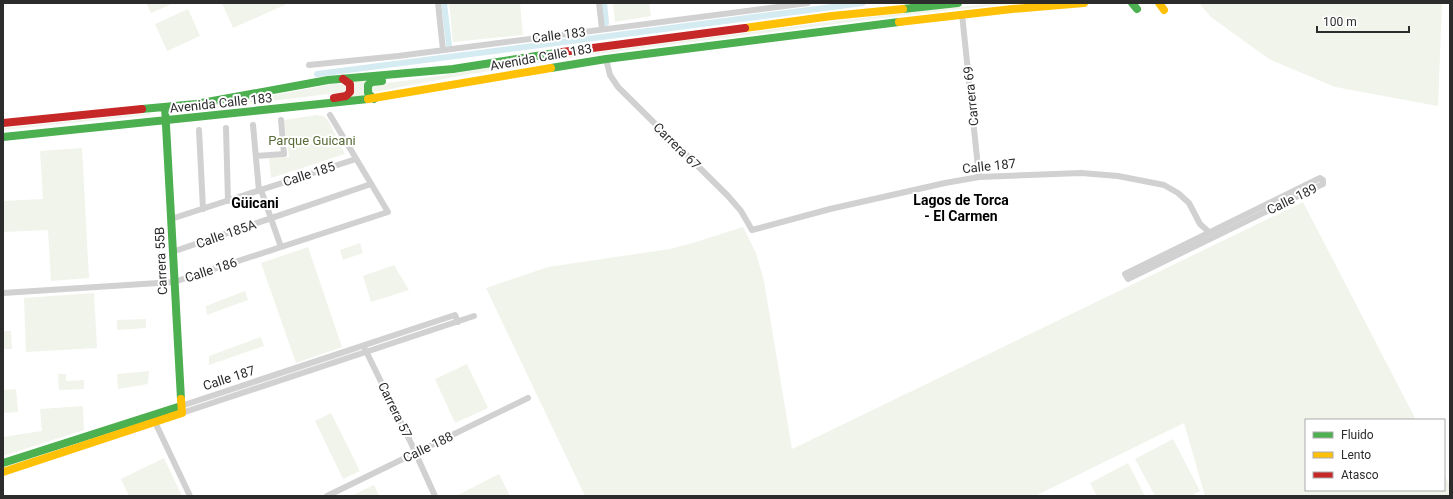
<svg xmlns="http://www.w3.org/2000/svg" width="1453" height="499" viewBox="0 0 1453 499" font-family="Roboto,sans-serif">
	<rect width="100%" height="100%" fill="#fff"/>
	<path fill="#f1f4ea" d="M146,3h28l-23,10z
		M222,3h67l-56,25z
		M449,3h71l3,32 -70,7z
		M613,3h36l2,13 -36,6z
		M996,3h23l-121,13 -315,40 -118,19 -91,17 -2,-1 -1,-4 4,-3c56,-5 110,-17 165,-24 152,-21 304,-41 456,-57z
		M1199,3h243l-4,103 -103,-19 -66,-28 -58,-42z
		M188,9l12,27 -33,15 -12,-27z
		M366,81l1,15 -16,1v-15z
		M339,83l7,4 -1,5 -167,20v-2l70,-10z
		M150,113v2l-147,15v-2z
		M317,115l6,1 5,4 17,34 -74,24 -2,-20 20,-1 -5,-37z
		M82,148l7,130 -38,3 -3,-51 -45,2v-31l40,-2 -3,-48z
		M1303,202l113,218h-110v70h138v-16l6,12v10h-245l-21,-73 -149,73h-450l-99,-208 62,-21 122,-18 26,-7 47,-15 13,26 8,28 28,168z
		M360,243l3,10 -20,7 -3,-10z
		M308,247l34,100 -46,16 -35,-100z
		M394,265l15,25 -38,12 -8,-26z
		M245,291l3,9 -41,15 -1,-9z
		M94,293l3,55 -71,4 -2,-54z
		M146,319v9l-29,2v-10z
		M3,331h8l1,18h-9z
		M261,337l3,9 -55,19v-9z
		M358,350l1,1 -172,57 1,-1z
		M467,364l21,44 -33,15 -20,-44z
		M149,371l-1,13 -30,5 -1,-15z
		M58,374h8v7l18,-1v9l-25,1z
		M16,389l2,23 -15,1v-23z
		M83,406l1,24 -81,26v-19l39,-6 -2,-22z
		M331,413l29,58 -17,8 -28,-58z
		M1173,439l27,52 -9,5h-36l-20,-37z
		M164,458l18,38h-53l-8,-17z
		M1128,463l17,33h-48l-7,-13z
		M499,474l11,22h-54z
		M374,485l5,11h-28z"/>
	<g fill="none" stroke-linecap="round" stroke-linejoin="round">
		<path stroke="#d4ebf2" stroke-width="6" d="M444,3l5,42
			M604,3l2,20
			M317,74l546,-71"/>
		<path stroke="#d1d1d1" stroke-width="6" d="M438,3l5,47
			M599,3l3,26
			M962,14l17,163
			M606,59l4,16 8,12 110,109 13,15 11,19 78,-21 115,-26 34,-6 102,-4 37,3 46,9 14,8 11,10 11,21 10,9
			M309,65l89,-9 410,-53
			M253,125l6,66
			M226,128l2,73
			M199,130l4,79
			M256,156l28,-2 -3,-34
			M1320,178l3,2v4l-13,6 -182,89 -3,-5z
			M261,190l20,57
			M171,219l185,-60
			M172,252l199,-68
			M3,293l171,-11 214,-70 -58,-97
			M365,349l46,94 24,53
			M181,406l274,-91 3,7
			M182,413l292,-97
			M154,420l36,76
			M327,496l201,-98"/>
		<path stroke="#4caf50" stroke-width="8" d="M1132,3l5,6
			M903,9l55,-6
			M551,68l55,-9 293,-37
			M374,99l-6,-6v-8l4,-3 10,-1
			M165,107l16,292
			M142,109l54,-5 132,-24 125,-11 109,-17
			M3,137l365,-38
			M3,463l178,-57"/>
		<path stroke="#ffc107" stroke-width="8" d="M1159,3l5,7
			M899,22l113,-13 72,-6
			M745,28l87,-12 71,-7
			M368,99l183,-31
			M3,472l179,-59 -1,-14"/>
		<path stroke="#c62828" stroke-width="8" d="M562,52l183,-24
			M334,98l12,-2 4,-4v-8l-7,-5
			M3,123l139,-14"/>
	</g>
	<g text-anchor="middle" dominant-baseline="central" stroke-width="4" stroke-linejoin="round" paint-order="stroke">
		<g font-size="13" fill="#2c2c2c" stroke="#fff">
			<text transform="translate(559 35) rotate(-7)">Calle 183</text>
			<text transform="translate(541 57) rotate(-10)">Avenida Calle 183</text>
			<text transform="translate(971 96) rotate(-96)">Carrera 69</text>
			<text transform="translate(221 103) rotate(-6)">Avenida Calle 183</text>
			<text transform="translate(677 146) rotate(45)">Carrera 67</text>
			<text transform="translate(989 166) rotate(-6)">Calle 187</text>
			<text transform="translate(309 174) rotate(-18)">Calle 185</text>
			<text transform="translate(1292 199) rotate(-26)">Calle 189</text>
			<text transform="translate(226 234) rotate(-19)">Calle 185A</text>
			<text transform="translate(161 261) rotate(-93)">Carrera 55B</text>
			<text transform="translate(211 270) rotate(-18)">Calle 186</text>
			<text transform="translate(229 378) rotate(-18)">Calle 187</text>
			<text transform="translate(395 410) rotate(64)">Carrera 57</text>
			<text transform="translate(428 447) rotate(-26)">Calle 188</text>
		</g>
		<g font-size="13" fill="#576b36" stroke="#fff">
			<text x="312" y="140">Parque Guicani</text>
		</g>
		<g font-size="14" font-weight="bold" fill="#000" stroke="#fff">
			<text x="961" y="200">Lagos de Torca<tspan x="961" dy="16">- El Carmen</tspan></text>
			<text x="255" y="203">Güicani</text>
		</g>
	</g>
	<rect width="1453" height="499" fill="none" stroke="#2c2c2c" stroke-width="8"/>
	<rect x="1305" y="419" width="140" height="72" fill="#ffffff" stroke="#ababab"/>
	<rect x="1313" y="432" width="20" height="6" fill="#4caf50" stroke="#ababab"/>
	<text x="1341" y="439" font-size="12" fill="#2c2c2c">Fluido</text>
	<rect x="1313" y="452" width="20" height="6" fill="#ffc107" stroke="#ababab"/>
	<text x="1341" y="459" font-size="12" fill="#2c2c2c">Lento</text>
	<rect x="1313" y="472" width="20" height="6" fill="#c62828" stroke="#ababab"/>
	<text x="1341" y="479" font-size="12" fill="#2c2c2c">Atasco</text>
	<path d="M1317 26v6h92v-6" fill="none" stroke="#2c2c2c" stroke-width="2"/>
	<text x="1323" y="26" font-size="12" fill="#2c2c2c" stroke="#ffffff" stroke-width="3" paint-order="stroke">100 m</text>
</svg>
